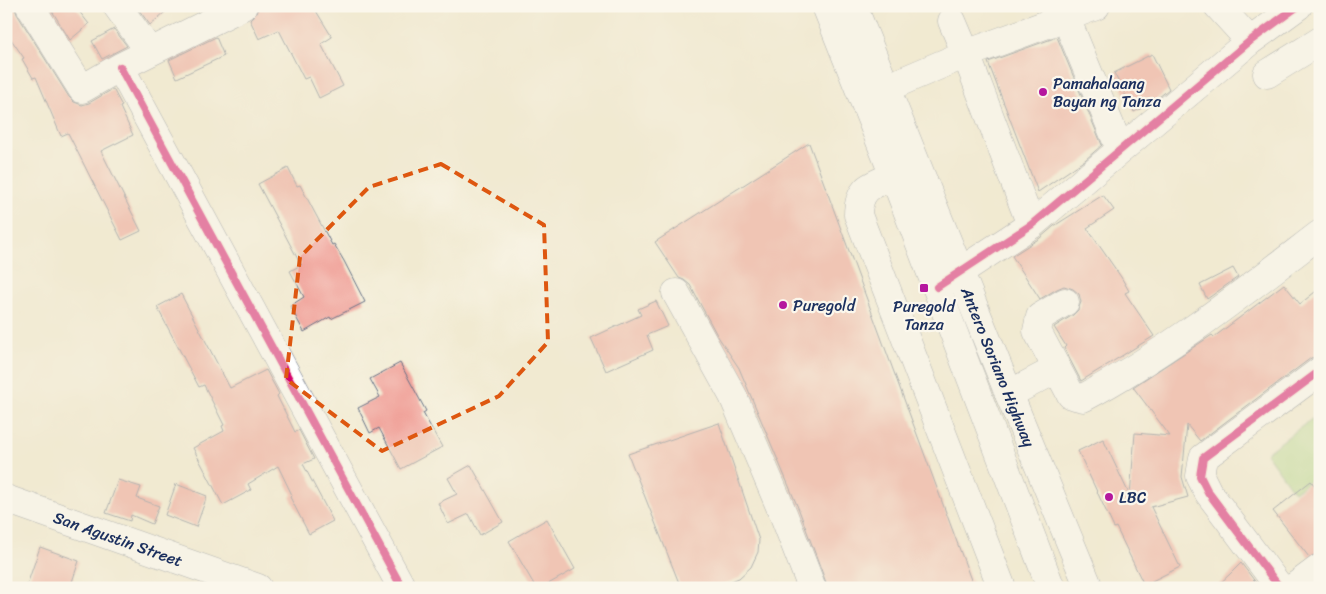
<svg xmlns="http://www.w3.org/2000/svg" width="1326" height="594" viewBox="0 0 1326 594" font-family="Sriracha,sans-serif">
	<rect width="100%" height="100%" fill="#fbf7ec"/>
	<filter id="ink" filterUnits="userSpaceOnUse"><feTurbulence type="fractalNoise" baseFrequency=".02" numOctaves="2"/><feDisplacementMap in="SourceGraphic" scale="10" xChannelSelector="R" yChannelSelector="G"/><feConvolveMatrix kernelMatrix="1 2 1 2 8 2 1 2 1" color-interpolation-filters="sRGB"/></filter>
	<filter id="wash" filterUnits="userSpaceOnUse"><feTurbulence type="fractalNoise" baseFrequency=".0096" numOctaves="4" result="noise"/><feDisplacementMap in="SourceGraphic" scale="20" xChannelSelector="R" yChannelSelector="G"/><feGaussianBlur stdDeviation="1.12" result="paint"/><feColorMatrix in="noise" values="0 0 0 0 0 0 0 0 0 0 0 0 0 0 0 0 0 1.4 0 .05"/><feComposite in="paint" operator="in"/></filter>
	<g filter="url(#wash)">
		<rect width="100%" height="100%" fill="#f1ead1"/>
		<path fill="#a6d17d" stroke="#60806e" d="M1320,413v60l-26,19 -28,-39z"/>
		<g id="blocks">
			<path fill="#ef9991" d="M6,6h8l3,8 52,83 5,5 8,3 7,-2 24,-14 9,17 -2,1 13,28 -32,16 40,80 -19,9 -54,-107 -7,3 -25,-59 -3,1 -11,-19 2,-1 -18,-26z
				M49,6h26l14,18 -19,16z
				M136,6h36l-22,19z
				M259,6h54l19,31 -11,7 22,42 -24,12 -10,-21 -5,2 -25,-49 -20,9 -9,-19 6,-6z
				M114,29l13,17 -25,13 -10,-18z
				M216,37l8,19 -47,22 -8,-18z
				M1057,37l45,108 -17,15 -47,32 -50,-130z
				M1152,54l17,35 -16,13 -19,10 -20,-39z
				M809,143l165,445h-146l-29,-78 -60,-142 -22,-33 -27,-50 -6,-5 -5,-2 -24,-36z
				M288,168l9,18 3,-1 32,60 2,-1 10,17 21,41 -34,17 -1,-2 -26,15 -14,-26 14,-9 -14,-26 11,-6 -43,-81z
				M1103,195l11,15 -27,18 34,49 8,14 -4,2 29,43 -73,45 -17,-33 2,-2 -12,-19 19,-12 5,-5 3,-8 -2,-8 -6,-5 -9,-3 -7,3 -17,10 -28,-43 28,-18 14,-12z
				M1233,268l5,9 -31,22 -7,-14z
				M1284,284l16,20 20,-16v68l-9,2 -111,83 -13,-16 -5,52 6,20 -37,10 29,60 -36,18 -28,-58 -2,1 -36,-77 25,-12 27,57 5,-63 35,3 -37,-49 79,-52 2,2z
				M181,294l49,94 36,-18 13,24 -2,2 18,36 4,-2 15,29 -11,5 30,57 -24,13 -19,-37 2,-2 -14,-29 -30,18 3,6 -28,15 -30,-57 31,-17 -2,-5 2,-1 -20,-40 -5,2 -42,-80z
				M656,301l12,25 -21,9 6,15 -47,21 -15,-33 50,-23 -3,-6z
				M400,363l26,48 -3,2 19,34 -41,22 -22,-41 -9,5 -12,-25 22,-11 -10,-18z
				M719,423l40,117 -1,12 -7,15 -12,11 -25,10h-33l-53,-134z
				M471,465l32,57 -23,13 -11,-21 -21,10 -10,-21 19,-9 -9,-16z
				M118,480l23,7 -4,11 22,8 -7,18 -21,-9 -1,6 -24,-8z
				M1311,481l9,11v61l-11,4 -36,-46z
				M176,484l31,12 -11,31 -31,-12z
				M547,519l28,50 -34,19h-5l-27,-47z
				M40,547l39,14 -9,27h-44z
				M1241,563l19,25h-45l15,-14z"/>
		</g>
	</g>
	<g filter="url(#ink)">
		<use href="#blocks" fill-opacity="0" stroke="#667086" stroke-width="1"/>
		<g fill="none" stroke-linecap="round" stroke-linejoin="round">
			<defs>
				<path id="minor" d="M30,6l52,83 38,-22 123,-61
					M117,6l33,46
					M1218,6l32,35
					M1066,18l54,131
					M952,21l14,33 65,171
					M120,67l282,521
					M1267,74l53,-33
					M886,88l80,-34 130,-48
					M915,167c-12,5 -40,15 -48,22 -7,7 -9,17 -9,26l144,373
					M941,284l90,-59 219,-184 48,-35
					M676,293l57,103 51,120 28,72
					M1065,302l-25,15 -3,14 34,64 12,3c84,-45 161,-106 237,-164
					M1009,394l48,-25
					M1280,588l-72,-96 -8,-16 3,-18 117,-87
					M1293,588l27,-20"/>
				<g id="major">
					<path d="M826,6l68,170 157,412"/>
					<path id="s1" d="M853,6l156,388 80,194"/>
					<path id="s2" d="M6,499l252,89"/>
				</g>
			</defs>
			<use href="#minor" stroke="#667086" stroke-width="29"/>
			<use href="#major" stroke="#667086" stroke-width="29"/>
			<use href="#minor" stroke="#fff" stroke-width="28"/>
			<use href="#major" stroke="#fff" stroke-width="28"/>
			<defs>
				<path id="cycleway" d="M120,67l282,521
					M937,287l94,-62 219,-184 48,-35
					M1280,588l-72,-96 -8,-16 3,-18 117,-87"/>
			</defs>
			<use href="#cycleway" stroke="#fbf7ec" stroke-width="11"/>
			<use href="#cycleway" stroke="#d6006c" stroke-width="8"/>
		</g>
	</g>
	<path d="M0 0H1326V594H0ZM441,164l103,61 4,117 -49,54 -117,55 -96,-72 14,-122 69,-70z" fill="#f1ead1" fill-opacity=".55" fill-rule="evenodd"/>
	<path fill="none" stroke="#de5710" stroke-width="4" stroke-dasharray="10 6" stroke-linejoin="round" d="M441,164l103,61 4,117 -49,54 -117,55 -96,-72 14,-122 69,-70z"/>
	<g fill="#b5179e" stroke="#fbf7ec" stroke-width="2">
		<circle cx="1043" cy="92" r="5"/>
		<rect x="919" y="283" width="10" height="10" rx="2.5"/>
		<circle cx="783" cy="305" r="5"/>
		<circle cx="1109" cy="497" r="5"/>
	</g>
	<g text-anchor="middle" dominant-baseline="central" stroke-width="4.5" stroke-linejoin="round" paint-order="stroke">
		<g font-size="16" fill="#1b2f5e" stroke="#fbf7ec" text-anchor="start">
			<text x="1053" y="83">Pamahalaang<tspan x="1053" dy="18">Bayan ng Tanza</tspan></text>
			<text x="793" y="305">Puregold</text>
			<text x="924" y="306" text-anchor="middle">Puregold<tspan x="924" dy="18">Tanza</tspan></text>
			<text x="1119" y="497">LBC</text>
		</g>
		<g font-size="16" fill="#1b2f5e" stroke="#fbf7ec">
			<text stroke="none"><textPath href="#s1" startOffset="389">Antero Soriano Highway</textPath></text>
			<text stroke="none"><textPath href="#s2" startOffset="119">San Agustin Street</textPath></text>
		</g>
	</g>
	<rect width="1326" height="594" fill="none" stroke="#fbf7ec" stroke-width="25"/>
</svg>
